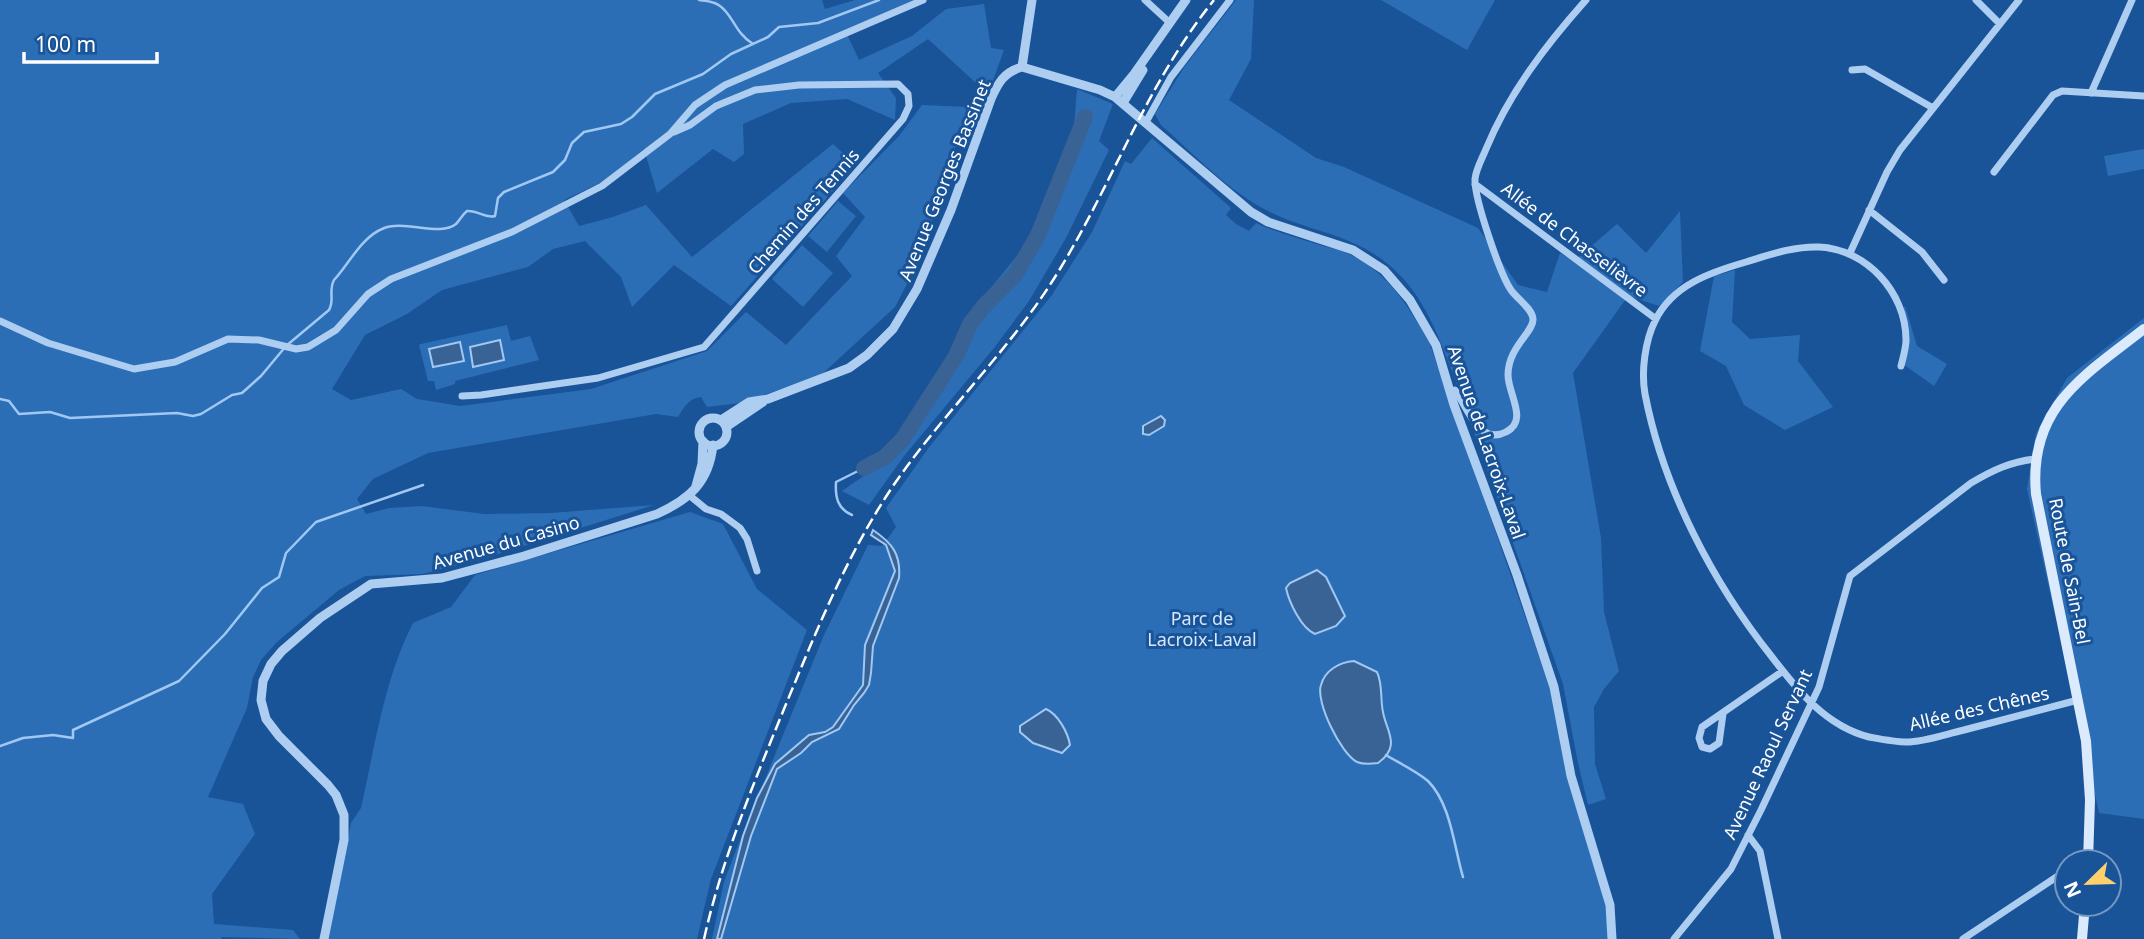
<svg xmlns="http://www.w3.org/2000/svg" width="2144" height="939" viewBox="0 0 2144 939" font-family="'Noto Sans',sans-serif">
	<rect width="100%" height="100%" fill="#195398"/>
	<path fill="#2c6eb6" d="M0,0h822l3,9 30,-9h63l-73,30 14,30 53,-24 34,-27 38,-5 7,44 13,2 -16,44 -60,-55 -50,34 18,25 -1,22 -48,-21 -56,4 -48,21 1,30 -10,8 -21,-13 -56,44 -13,-44 -42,33 -38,18 15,26 34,-9 33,-12 46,52 141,-113 23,21 -125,141 -57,-41 -42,42 -11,-30 -36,-36 -32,8 -25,18 -86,23 -35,24 -42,21 -33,54 19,11 50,-11 16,10 43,7 131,-17 116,-38 39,-39 40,33 66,-69 -16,-20 29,-39 -22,-24 56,-57 23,-31 46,2 -48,152 -25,48 -75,69 -80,27 -33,4 -6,-10c-12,1 -17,10 -23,20l-22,-3 -228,39 -55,26 -16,20 9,15 23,-6 33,-2 62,8 67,-1 103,-8 -172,54 -60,15 -57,2 -26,14 -62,52 -16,18 -8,17 -6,31 -39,89 35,7 12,30 -43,60 2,30 79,6 7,9 -78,-2 -1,2h-221z
		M1236,0h18l-3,59 -22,41 87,58 28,9 134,61 40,57 29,7 13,-39 14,8 43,-37 29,29 34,-42 3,71 -24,24 -31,-10 -55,77 28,165 3,74 15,59 -15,18 -10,18 1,57 11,35 -18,6 -10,-42 -15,-79 -107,-302c-23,-61 -41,-113 -105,-140 -27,-12 -56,-17 -81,-30 -41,-20 -75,-57 -109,-87l-6,-11 30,-48z
		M1381,0h114l-28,50z
		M1077,89l36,15 -14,37 10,9 -43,88 -37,63 -35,47 -90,108 -35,49 -27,-14 58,-40 62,-99 19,-52 57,-70 35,-91z
		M1152,138l79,70 -5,7 10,9 13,7 7,-8c20,9 40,15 61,21 12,4 25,6 36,12 36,18 58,54 77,88l126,361 9,63 43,141 1,30h-897l12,-57 12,-32 88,-215 44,-90 14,1 14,-19 -10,-19 44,-62 122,-151 40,-63 33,-71 6,3z
		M2144,149v20l-36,7 -4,-20z
		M838,201l18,15 -29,36 -19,-16z
		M802,245l31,28 -30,34 -31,-28z
		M1735,270l-3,52 18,17 50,-4 -2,26 35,46 -48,23 -41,-25 -18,-39 -26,-15 14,-75z
		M1905,306l12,40 30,18 -13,22 -31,-22 4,-24 -6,-30z
		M2144,318v501l-45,-6 -72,-324 9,-56 31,-55z
		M507,325l4,16 19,-5 9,24 -84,21v3l-19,6 -2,-9h-6l-9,-36 2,-1z
		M690,512l33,12 34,65 50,41 -96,249 -14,60h-369l23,-116 10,-15c14,-62 23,-128 52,-185l38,-16 24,-32z"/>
	<path fill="#396395" stroke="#a0c8f3" stroke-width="2" d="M500,340l4,20 -31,7 -3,-20z
		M460,342l4,19 -31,6 -4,-18z
		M1161,416l4,4 -1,6 -15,9 -6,-1v-8z
		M873,530c19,13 28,24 26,48l-26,68 -2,27 -2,12 -5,8 -10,12 -15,24 -27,13 -11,11 -24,16 -26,67 -30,103h-4l26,-103 14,-38 18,-34 34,-29 16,-3 8,-5 30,-42 2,-40 30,-74 -9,-26 -15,-10z
		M1317,570l9,7 19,39 -9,10 -21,8c-14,-6 -26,-32 -29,-46l4,-5z
		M1354,661l23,11c6,13 3,26 6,40 3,19 19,34 -5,51 -7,1 -14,2 -21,-1 -16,-8 -42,-61 -36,-77 4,-15 19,-23 33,-24z
		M1046,709c12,5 22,24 24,36l-8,8 -29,-10 -13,-11v-6z"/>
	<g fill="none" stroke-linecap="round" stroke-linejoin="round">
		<path stroke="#a0c8f3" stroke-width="2.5" d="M699,0c7,1 15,1 21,6 13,9 15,27 33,38
			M0,399l9,2 10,13 31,-2 20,6 107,-5 16,3 8,-2 31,-19 10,-2 19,-17 25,-30 43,-36c6,-10 -1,-19 5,-30 14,-15 28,-43 48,-51 21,-10 58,8 74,-5 4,-4 6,-9 11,-13 11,-1 18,8 28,5l3,-18 6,-6 49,-20 12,-12 7,-17 12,-11 37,-8 11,-7 23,-23 48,-20 28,-20 37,-17 11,-10 39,-4 61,-23
			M852,515c-14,-6 -17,-17 -16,-33l28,-14
			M0,746l23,-8 30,-3 20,3v-8l106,-49 46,-47 37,-46 17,-11 7,-24 30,-31 107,-37
			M1386,755c13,8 30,16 42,26 23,23 26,66 35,96"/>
		<path stroke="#396395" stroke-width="16" d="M864,468l21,-11 17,-17 54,-84 14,-32 14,-18 31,-31 23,-40 47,-118"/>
		<path stroke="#adcdf1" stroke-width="7" d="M1145,0l25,23
			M1976,0l24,24
			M1852,70l13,-1 68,39
			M2091,93l41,-93
			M1146,122l25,-45 59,-77
			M1994,172l59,-77 9,-4 82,5
			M1475,184l181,135
			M1869,210l53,42 22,28
			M1850,253l37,-81 13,-22 119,-150
			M0,321l48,22 86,26 41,-7 53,-23 31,1 37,9 12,-2 28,-17 32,-36 23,-15 121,-47 90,-46 68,-52 25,-29 30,-20 198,-85
			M1901,366c2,-8 5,-18 5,-26 0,-48 -40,-91 -87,-93 -25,-1 -50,8 -73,15 -35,10 -74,23 -91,59 -10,20 -14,51 -10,73 18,94 68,189 127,263 26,34 54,69 97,80 11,2 26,5 37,5 19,0 40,-8 58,-12 38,-10 76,-20 114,-30
			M1450,392l5,-2c12,17 24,56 51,42 23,-11 2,-38 2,-57 0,-28 26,-43 25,-56 -1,-11 -16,-20 -22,-29 -11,-16 -37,-92 -36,-111 1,-10 7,-20 11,-30 23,-56 60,-104 100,-149
			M462,396l19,-1 117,-17 106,-31 199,-228 6,-13 -1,-12 -10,-10 -99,1 -44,5 -39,16 -26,19 -16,7
			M689,495l17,14 15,5 19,14 7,11 10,32
			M1723,714l-4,29 -9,6 -8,-2 -3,-9 3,-11 81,-56
			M1748,835l12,16 18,88
			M1674,939l57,-70 30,-59 58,-123 31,-111 121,-93c22,-13 39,-21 64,-24
			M1963,939l104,-69"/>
		<path stroke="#adcdf1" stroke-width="9" d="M1022,67l10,-67
			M1115,97l19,-23 52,-74
			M1123,103l20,-33
			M699 432a14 14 0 1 1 28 0a14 14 0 1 1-28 0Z
			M721,420l28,-18 19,-3 81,-31 18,-13 26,-26 24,-40 34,-79 40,-111c7,-16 13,-27 31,-32l78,23 15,7 136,115 17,10 85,28 31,20 26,30 26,45 18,60 63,170 37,112 17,89 39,129 2,34
			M726,427l37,-25
			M696,486l6,-22 1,-23
			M324,939l20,-99v-25l-8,-20 -8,-10 -49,-49 -13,-17 -5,-19 2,-19 8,-17 11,-13 38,-33 51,-34 71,-6 82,-22 133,-42c33,-15 52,-32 56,-69"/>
		<path stroke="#dbeafc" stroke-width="10" d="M2088,862l2,-62 -4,-59 -50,-247c-8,-87 48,-118 108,-165
			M2082,939l3,-35"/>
		<path stroke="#fff" stroke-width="2.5" stroke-dasharray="12 5" stroke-linecap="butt" d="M704,939c18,-80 49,-154 80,-230 32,-77 62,-153 109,-223 50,-73 115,-134 162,-209 57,-91 91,-193 159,-277"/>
	</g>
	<g text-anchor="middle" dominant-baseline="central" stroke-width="6" stroke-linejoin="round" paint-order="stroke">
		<g font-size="18" fill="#fff" stroke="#195398">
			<text transform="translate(944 180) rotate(-68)">Avenue Georges Bassinet</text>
			<text transform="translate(803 211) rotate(-49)">Chemin des Tennis</text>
			<text transform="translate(1575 239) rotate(37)">Allée de Chasselièvre</text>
			<text transform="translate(1487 442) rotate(71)">Avenue de Lacroix-Laval</text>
			<text transform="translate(506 542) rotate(-16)">Avenue du Casino</text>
			<text transform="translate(2070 571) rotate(79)">Route de Sain-Bel</text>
			<text transform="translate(1979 708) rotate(-13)">Allée des Chênes</text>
			<text transform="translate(1767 754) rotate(-65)">Avenue Raoul Servant</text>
		</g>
		<g font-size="18" fill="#d4e7fc" stroke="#195398">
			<text x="1202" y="618">Parc de<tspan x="1202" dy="21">Lacroix-Laval</tspan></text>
		</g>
	</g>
	<g transform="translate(2088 883) rotate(247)"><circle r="33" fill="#195398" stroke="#7598c1" stroke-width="2"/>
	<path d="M0-5L12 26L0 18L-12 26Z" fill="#ffd16d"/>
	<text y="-10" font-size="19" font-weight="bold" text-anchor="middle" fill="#ffffff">N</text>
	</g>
	<path d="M24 52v10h133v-10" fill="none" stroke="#ffffff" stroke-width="3.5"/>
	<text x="35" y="52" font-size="21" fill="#ffffff" stroke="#195398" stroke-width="5" paint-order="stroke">100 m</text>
</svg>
